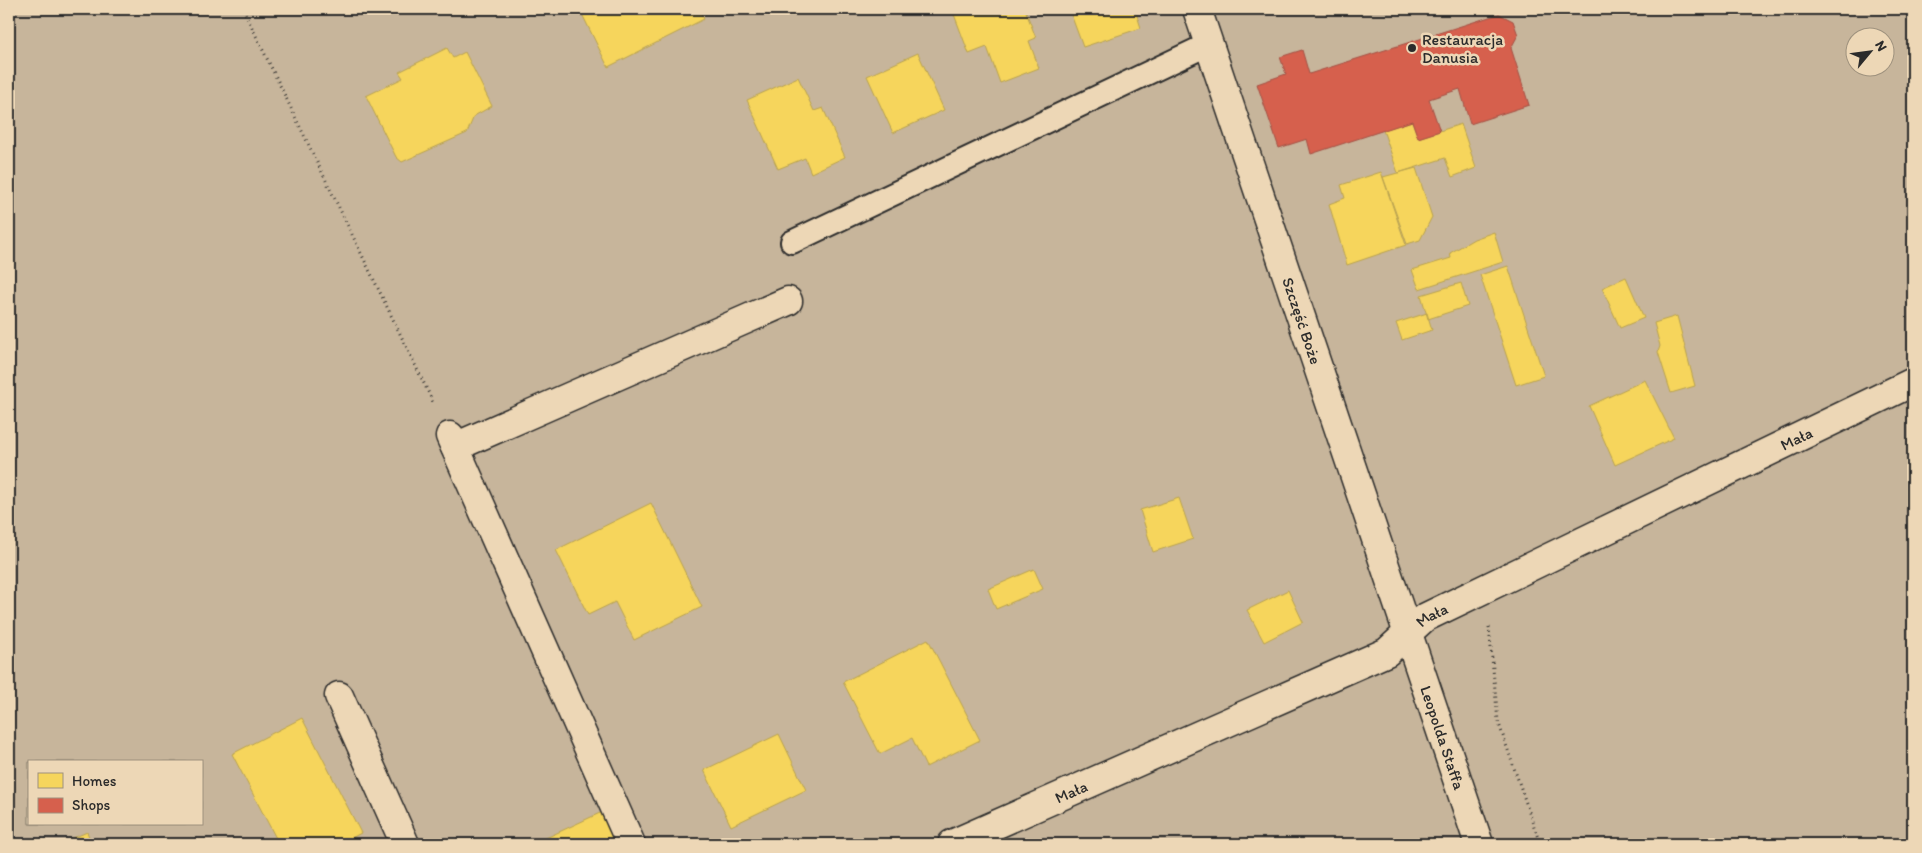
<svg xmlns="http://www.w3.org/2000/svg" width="1922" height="853" viewBox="0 0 1922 853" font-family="Itim,sans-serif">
	<rect width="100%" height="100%" fill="#e5d0b0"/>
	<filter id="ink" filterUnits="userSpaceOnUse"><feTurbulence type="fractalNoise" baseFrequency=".02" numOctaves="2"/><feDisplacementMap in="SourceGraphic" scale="10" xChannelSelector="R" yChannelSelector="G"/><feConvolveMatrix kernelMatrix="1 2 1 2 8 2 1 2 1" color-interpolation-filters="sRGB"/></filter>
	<g filter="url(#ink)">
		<path fill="#c7b59b" stroke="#797063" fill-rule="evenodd" d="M9,9h1904v835h-1904zM1854,38h30v30h-30zM29,762h172v62h-172z"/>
		<path fill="#f6d55c" stroke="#b9a24d" d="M586,9h113l5,10 -96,48 -27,-55z
			M952,9h73l11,29 -7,3 10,27 -39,15 -13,-36 -18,7z
			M1069,9h66l6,19 -58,19z
			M447,48l6,10 12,-6 27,54 -18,10 -7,17 -65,29 -6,-5 -30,-61 37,-18 -4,-6z
			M918,53l26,57 -51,23 -26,-57z
			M798,77l16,34 9,-3 22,49 -34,16 -6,-15 -27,11 -31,-69z
			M1412,121l6,17 43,-14 15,44 -24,9 -7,-19 -47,15 -15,-43z
			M1416,168l16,49 -12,23 -13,4 -24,-67z
			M1381,172l25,73 -59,20 -18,-61 16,-6 -4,-13z
			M1494,232l9,30 -84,27 -7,-19 39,-12 -1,-5 24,-14z
			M1508,266l36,110 -28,9 -36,-110z
			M1626,277l18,41 -24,10 -18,-40z
			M1461,283l7,23 -40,13 -7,-24z
			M1427,313l5,17 -30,10 -6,-17z
			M1677,316l18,70 -24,7 -13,-41 2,-6 -6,-23z
			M1645,380l29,58 -59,27 -26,-59z
			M1179,498l14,41 -40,13 -13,-42z
			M651,503l51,104 -68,33 -19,-38 -27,13 -32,-65z
			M1034,569l9,20 -47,20 -8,-20z
			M1288,590l15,32 -39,20 -17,-32z
			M928,639l52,101 -54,27 -14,-29 -32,16 -37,-72z
			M302,718l59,115 -21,11h-61l-47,-90z
			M779,734l27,56 -75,36 -27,-56z
			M602,812l14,32h-83z
			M87,832l5,12 -30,-1z"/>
		<path fill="#d6604d" stroke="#a35043" d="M1499,14l14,7 5,14 -7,13 18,57 -59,19 -10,-35 -31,10 11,32 -22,7 -6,-17 -101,33 -4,-15 -28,9 -22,-64 29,-10 -6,-17 22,-7 7,24z"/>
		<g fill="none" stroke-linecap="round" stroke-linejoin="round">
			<defs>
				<path id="lane" d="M792,242l417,-198"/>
				<g id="street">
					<path id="s1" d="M1197,9l282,835"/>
					<path d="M450,436l181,408"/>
					<path d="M455,447l333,-146"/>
					<path d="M339,696l66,148"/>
					<path id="s2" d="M952,844l435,-192 37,-34 489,-236"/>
				</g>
			</defs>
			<use href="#lane" stroke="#2b2b2b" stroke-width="26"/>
			<use href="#street" stroke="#2b2b2b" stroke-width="31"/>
			<path stroke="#2b2b2b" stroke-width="3" stroke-dasharray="1 4" stroke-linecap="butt" d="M243,9l191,395
				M1489,627l9,94 42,123"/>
			<use href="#lane" stroke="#edd7b6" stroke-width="22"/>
			<use href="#street" stroke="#edd7b6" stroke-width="28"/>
		</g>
	</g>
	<circle fill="#2b2b2b" stroke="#edd7b6" stroke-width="2" cx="1412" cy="48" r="5"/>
	<g text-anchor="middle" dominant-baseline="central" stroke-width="5" stroke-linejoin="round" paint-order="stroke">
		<g font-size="16" fill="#2b2b2b" stroke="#edd7b6" text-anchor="start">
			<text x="1422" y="39">Restauracja<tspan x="1422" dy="18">Danusia</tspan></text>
		</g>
		<g font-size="16" fill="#2b2b2b" stroke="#edd7b6">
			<text stroke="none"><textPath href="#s1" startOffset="329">Szczęść Boże</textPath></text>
			<text stroke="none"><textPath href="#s2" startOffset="939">Mała</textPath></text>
			<text stroke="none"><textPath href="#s2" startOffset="534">Mała</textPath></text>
			<text stroke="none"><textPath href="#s1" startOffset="769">Leopolda Staffa</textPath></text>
			<text stroke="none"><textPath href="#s2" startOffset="130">Mała</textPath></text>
		</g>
	</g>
	<rect width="1922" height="853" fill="none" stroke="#edd7b6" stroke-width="30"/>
	<rect x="15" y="15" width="1892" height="823" fill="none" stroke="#2b2b2b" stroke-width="2" filter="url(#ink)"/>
	<rect x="28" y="760" width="175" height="65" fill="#edd7b6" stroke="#9f927e"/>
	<rect x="38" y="773" width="25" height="15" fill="#f6d55c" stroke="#9f927e"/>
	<text x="72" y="786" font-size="15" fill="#2b2b2b">Homes</text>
	<rect x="38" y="798" width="25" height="15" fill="#d6604d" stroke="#9f927e"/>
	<text x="72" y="810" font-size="15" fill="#2b2b2b">Shops</text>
	<g transform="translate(1870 52) rotate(61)"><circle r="24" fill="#edd7b6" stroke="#9f927e"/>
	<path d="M0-4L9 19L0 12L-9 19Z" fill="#2b2b2b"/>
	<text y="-8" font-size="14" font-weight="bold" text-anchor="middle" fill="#2b2b2b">N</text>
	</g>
</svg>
